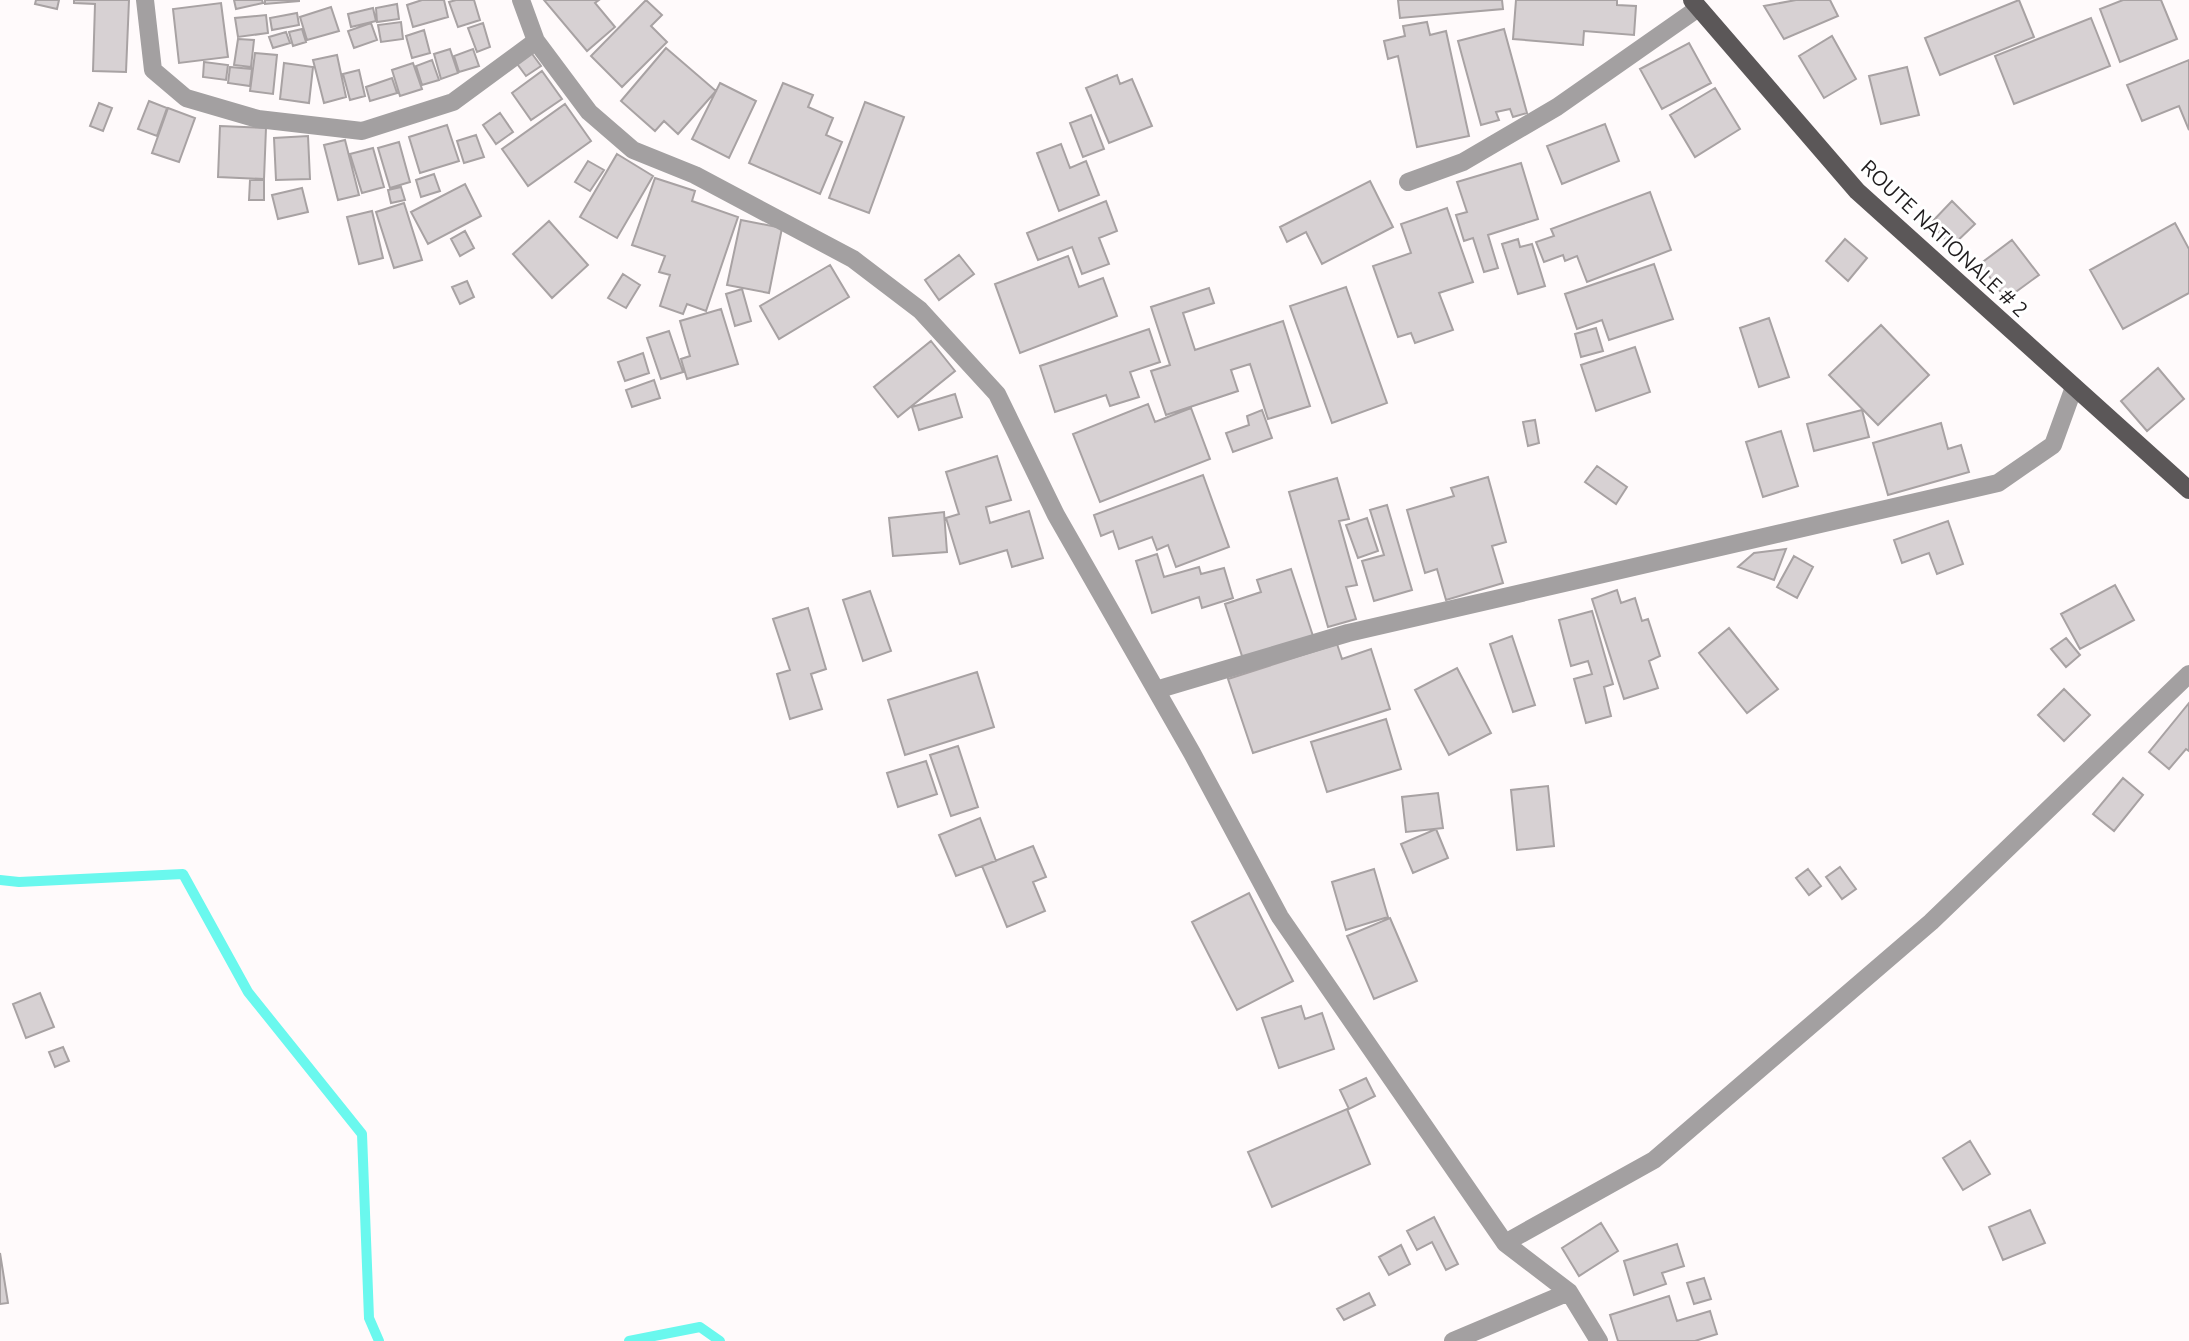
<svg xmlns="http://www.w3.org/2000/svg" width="2189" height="1341" viewBox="0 0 2189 1341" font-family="Ubuntu,sans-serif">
	<rect width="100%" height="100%" fill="#fffafb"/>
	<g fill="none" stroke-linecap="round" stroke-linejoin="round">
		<path stroke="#6af8ee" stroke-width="10" d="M0,880l19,2 164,-8 65,118 114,142 7,184 10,23
			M629,1341l71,-14 20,14"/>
	</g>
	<path fill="#d7d1d3" stroke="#a8a2a3" stroke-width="2" d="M36,0h23l-2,9 -22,-5z
		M74,0h55l-3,72 -33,-1 2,-67 -21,-1z
		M234,0h28l1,3 -27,6z
		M265,0h34v1l-34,3z
		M422,0h22l4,17 -35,10 -6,-22z
		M456,0h18l6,20 -22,7 -9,-25z
		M544,0h55l-4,3 20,24 -28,24z
		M646,0l16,15 -11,11 16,16 -45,45 -31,-31z
		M1398,0h104l1,9 -103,9z
		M1516,0h101v5l19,1 -2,29 -50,-4 -1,14 -70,-6z
		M1796,0h34l8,16 -54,23 -20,-33z
		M2019,0l15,37 -94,38 -15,-37z
		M2123,0h38l16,39 -57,23 -20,-53z
		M221,3l7,54 -49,6 -6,-54z
		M397,4l2,15 -22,3 -1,-14z
		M331,7l8,24 -32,9 -7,-23z
		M373,8l3,13 -25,6 -3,-13z
		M297,13l2,12 -27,5 -2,-12z
		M266,15l2,18 -30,4 -3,-19z
		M2091,18l19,48 -96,38 -19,-48z
		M401,22l2,17 -22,3 -3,-17z
		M1427,22l3,13 16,-4 23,105 -52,11 -19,-91 -10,3 -4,-18 21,-5 -2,-10z
		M371,23l6,17 -23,8 -6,-17z
		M483,23l7,24 -13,5 -9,-24z
		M302,29l4,13 -13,4 -4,-14z
		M1504,29l23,84 -14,4 -3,-8 -14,3 3,8 -18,5 -23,-84z
		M424,30l6,23 -18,5 -6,-22z
		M286,32l4,11 -17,5 -4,-11z
		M1832,36l24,43 -32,19 -25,-42z
		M238,39l16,1 -3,27 -17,-2z
		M1689,43l22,40 -49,26 -22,-40z
		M666,48l50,43 -38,43 -14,-13 -9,10 -34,-30z
		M450,49l8,24 -17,6 -7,-25z
		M473,49l6,17 -20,6 -5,-16z
		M530,51l11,15 -15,10 -11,-15z
		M255,53l22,2 -4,39 -23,-3z
		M337,55l9,42 -22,6 -11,-43z
		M432,60l7,20 -17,5 -6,-19z
		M2189,60v70l-10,-24 -37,15 -15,-36z
		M204,62l24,3 -2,15 -23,-3z
		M284,63l29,4 -4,36 -29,-4z
		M413,63l9,26 -22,7 -8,-26z
		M230,67l22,2 -2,17 -22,-3z
		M1907,67l12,48 -38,9 -12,-48z
		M359,70l6,26 -15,4 -7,-26z
		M542,71l20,28 -31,21 -19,-27z
		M1117,75l3,9 12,-5 20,47 -43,17 -23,-55z
		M392,78l5,15 -27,8 -4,-14z
		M720,83l36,18 -27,57 -37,-19z
		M783,83l30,12 -5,12 25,11 -7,17 16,7 -22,52 -71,-31z
		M1715,88l25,41 -45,28 -25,-42z
		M149,101l18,7 -10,28 -19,-7z
		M865,102l39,15 -35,96 -40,-15z
		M99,103l13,5 -9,23 -13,-5z
		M565,104l26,37 -63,45 -26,-37z
		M168,108l27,10 -16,44 -27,-9z
		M500,113l13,19 -17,12 -13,-19z
		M1091,115l13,34 -21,8 -13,-34z
		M1605,124l14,37 -57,23 -15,-38z
		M447,125l12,36 -39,12 -11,-36z
		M220,126l46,2 -2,51 -46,-2z
		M476,135l8,22 -20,6 -7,-22z
		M308,136l2,43 -34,1 -2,-42z
		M345,140l14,55 -21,5 -14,-55z
		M399,142l11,40 -20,6 -12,-40z
		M1061,144l9,24 16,-7 13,34 -40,16 -22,-58z
		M373,148l11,39 -22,6 -12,-39z
		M617,154l36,22 -36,62 -37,-21z
		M588,161l16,9 -14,21 -15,-9z
		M1521,163l17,56 -50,16 10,33 -14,4 -11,-34 -9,3 -8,-26 11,-3 -10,-30z
		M434,174l6,17 -19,6 -5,-17z
		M655,178l40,13 -3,10 46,16 -32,94 -19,-7 -4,10 -23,-8 10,-31 -11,-3 6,-16 -33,-11z
		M250,180h14v20h-15z
		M1370,181l23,46 -71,37 -16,-32 -19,10 -7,-15z
		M465,184l16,32 -53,28 -17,-32z
		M401,187l4,13 -14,3 -3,-13z
		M302,188l6,24 -30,7 -6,-24z
		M1650,192l21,58 -84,32 -10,-26 -12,5 -2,-6 -19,7 -8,-20 18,-6 -3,-7z
		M1106,201l11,30 -18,7 10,26 -27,10 -10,-27 -34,13 -11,-27z
		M1952,201l23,23 -23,22 -22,-22z
		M404,203l18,57 -28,8 -18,-56z
		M1447,208l26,74 -34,11 14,37 -38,13 -4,-10 -13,4 -25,-71 38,-13 -10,-29z
		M372,211l11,47 -24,6 -12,-47z
		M741,220l41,8 -13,65 -42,-8z
		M549,221l39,44 -36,33 -39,-44z
		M2175,223l14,26v44l-66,36 -33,-59z
		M465,231l9,17 -14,8 -9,-17z
		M1518,239l2,8 12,-3 13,42 -27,8 -16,-50z
		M1845,239l22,19 -19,23 -22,-20z
		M2012,240l27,35 -33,24 -26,-35z
		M959,255l15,19 -35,26 -14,-20z
		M1068,256l11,31 24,-9 14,38 -97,37 -25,-69z
		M1654,264l19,55 -64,21 -7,-20 -25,9 -12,-35z
		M830,265l19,32 -70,42 -19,-33z
		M623,274l17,11 -14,23 -18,-10z
		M467,281l7,16 -14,7 -8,-17z
		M1346,287l41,116 -55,20 -42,-117z
		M1209,288l5,15 -31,10 12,37 88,-29 27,85 -42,13 -18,-55 -19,6 7,21 -72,24 -15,-44 19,-6 -19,-58z
		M742,289l9,32 -16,5 -9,-32z
		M721,309l17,55 -51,15 -6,-20 9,-3 -10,-35z
		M1769,318l20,59 -30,10 -19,-59z
		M1881,325l48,50 -51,50 -49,-50z
		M1596,328l7,23 -22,6 -6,-23z
		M1149,329l11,33 -30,10 9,25 -29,9 -4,-11 -51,17 -15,-46z
		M669,331l14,41 -22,7 -14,-41z
		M931,341l24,30 -57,46 -24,-30z
		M1635,347l15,45 -54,19 -15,-46z
		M643,353l6,20 -24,8 -7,-19z
		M2158,368l26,31 -37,32 -26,-30z
		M654,380l6,18 -28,9 -6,-17z
		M955,394l7,23 -43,13 -7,-23z
		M1148,404l7,18 36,-14 19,51 -110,43 -27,-68z
		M1262,410l10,28 -39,14 -7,-19 23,-8 -2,-9z
		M1862,410l7,27 -55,14 -7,-27z
		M1535,420l4,23 -11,3 -5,-24z
		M1941,423l7,26 13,-4 8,27 -81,23 -15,-52z
		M1781,431l17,55 -35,11 -17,-55z
		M997,456l14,44 -25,7 4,16 39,-12 14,47 -31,9 -5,-17 -47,14 -14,-46 13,-4 -13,-42z
		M1597,466l30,21 -11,17 -31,-22z
		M1203,475l26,72 -53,20 -8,-22 -11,5 -5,-13 -33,12 -6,-18 -12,5 -7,-21z
		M1488,477l18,65 -14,4 11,37 -57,17 -9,-31 -12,4 -18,-63 47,-14 -3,-8z
		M1337,478l12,41 -10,2 18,64 -11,2 10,32 -28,8 -39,-135z
		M1387,505l25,85 -38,11 -12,-40 22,-6 -14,-45z
		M944,512l3,40 -54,4 -4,-38z
		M1367,518l11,33 -20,7 -12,-33z
		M1948,521l15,43 -26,10 -8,-21 -27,10 -8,-23z
		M1786,549l-12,31 -36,-13 16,-14z
		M1157,554l7,23 35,-10 2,7 23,-6 9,30 -31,10 -3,-11 -47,16 -16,-52z
		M1794,556l19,11 -16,31 -20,-11z
		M1291,569l22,67 -70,23 -18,-55 36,-12 -4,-12z
		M2115,585l19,35 -54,29 -19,-35z
		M1617,590l4,13 14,-5 7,23 6,-2 12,37 -11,5 9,27 -34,11 -32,-100z
		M870,591l21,60 -28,10 -20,-61z
		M808,608l18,61 -15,5 11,35 -32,10 -13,-45 13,-4 -17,-51z
		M1592,611l21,73 -9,3 7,29 -25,7 -12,-44 18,-5 -4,-13 -17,5 -12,-46z
		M1729,628l49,61 -31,24 -48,-60z
		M1512,636l23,69 -22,7 -23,-68z
		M2066,638l14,17 -14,12 -15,-18z
		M1337,644l5,15 29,-10 19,60 -137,44 -25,-74z
		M1457,668l34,65 -42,22 -34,-65z
		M977,672l17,55 -89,28 -17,-55z
		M2064,689l26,26 -26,26 -26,-26z
		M2189,703v48l-3,-2 -17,20 -20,-17z
		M1386,719l15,50 -74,23 -16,-50z
		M958,746l20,61 -27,9 -21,-61z
		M926,761l11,33 -39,13 -11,-34z
		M2123,778l20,17 -29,36 -21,-17z
		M1548,786l6,60 -37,4 -6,-60z
		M1438,793l5,35 -37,4 -4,-35z
		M980,818l16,43 -40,15 -17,-41z
		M1436,829l12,29 -35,15 -12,-29z
		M1033,846l13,31 -13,5 12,29 -38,16 -25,-61z
		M1840,867l16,22 -14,10 -16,-22z
		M1374,869l14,48 -42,13 -14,-48z
		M1808,869l13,17 -12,9 -13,-17z
		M1249,893l44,88 -56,29 -45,-88z
		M1390,918l27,63 -43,18 -27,-63z
		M40,993l14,34 -28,11 -13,-34z
		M1301,1006l4,13 17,-6 12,36 -55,19 -17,-50z
		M63,1047l6,14 -14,6 -6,-15z
		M1366,1078l9,18 -26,13 -9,-19z
		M1347,1109l23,55 -98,43 -24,-55z
		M1970,1141l20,33 -27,16 -20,-32z
		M2030,1210l15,33 -42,17 -14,-33z
		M1434,1217l24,47 -12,6 -14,-28 -15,8 -10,-19z
		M1601,1223l17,28 -39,25 -17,-28z
		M1677,1244l7,22 -22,7 4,11 -32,11 -10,-34z
		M1401,1245l9,19 -21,11 -10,-18z
		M0,1253l8,50 -8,1z
		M1704,1278l7,21 -17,5 -7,-21z
		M1369,1293l6,12 -31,15 -7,-11z
		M1669,1296l8,25 33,-10 7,23 -22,7h-77l-8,-26z"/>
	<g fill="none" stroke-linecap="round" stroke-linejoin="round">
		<path stroke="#a3a0a1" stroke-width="18" d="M145,0l8,70 33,28 72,21 104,12 91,-29 83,-61
			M521,0l15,41 53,71 44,38 62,25 158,84 67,51 77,84 59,121 136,238 88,164 225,326 64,49 30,49
			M1408,182l55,-20 94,-55 140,-98
			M1156,690l192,-57 650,-150 55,-38 21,-58
			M1505,1243l149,-83 277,-238 258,-248
			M1453,1341l116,-49"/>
		<path stroke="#5b5758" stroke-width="18" d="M1692,0l165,191 332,299"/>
	</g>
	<g text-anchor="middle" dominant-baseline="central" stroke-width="6" stroke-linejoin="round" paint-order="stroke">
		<g font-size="21" fill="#1f1c1d" stroke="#fff">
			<text transform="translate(1945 238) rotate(43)">ROUTE NATIONALE # 2</text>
		</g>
	</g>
</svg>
